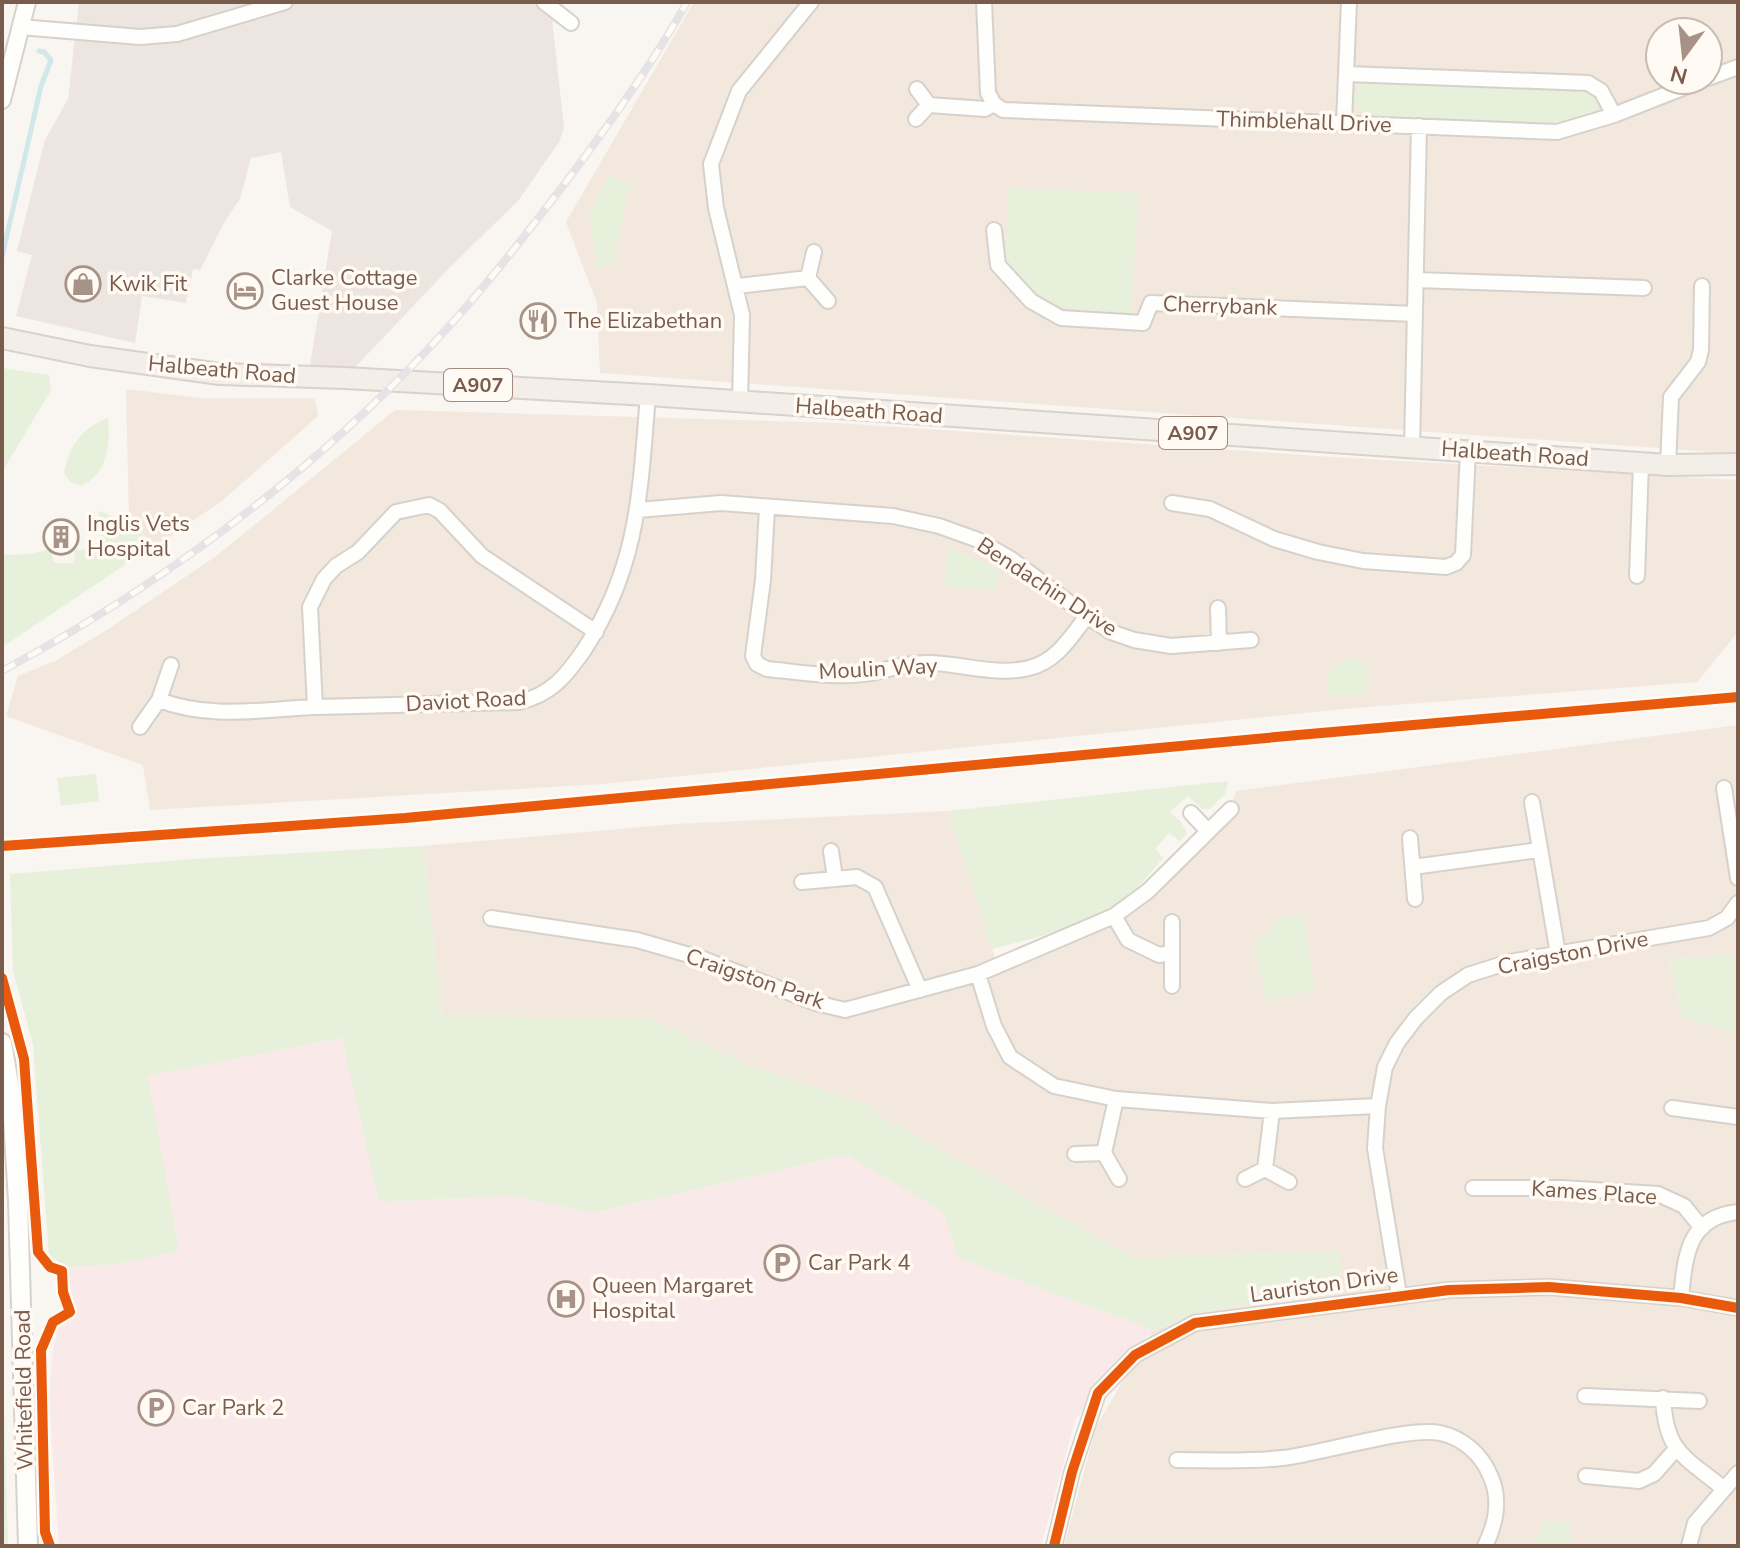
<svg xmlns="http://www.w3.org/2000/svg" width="1740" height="1548" viewBox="0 0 1740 1548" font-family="'Nunito Sans',sans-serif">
	<rect width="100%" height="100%" fill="#f9f5f0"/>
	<path fill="#f2e8de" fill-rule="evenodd" d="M694,2h1044v450l-10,1 -1128,-80 -3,-70 -31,-81zM1660,32h48v48h-48z
		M126,389l74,9h115l3,18 -96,85 -74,50 -19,-35z
		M395,410l443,13 510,35 390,22v152l-41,50 -343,26 -752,76 -452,26 -7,-45 -137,-49 12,-40 37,-15 50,-30 110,-74z
		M1738,725v230l-70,3 14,58 56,20v510h-674l32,-119 57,-97 52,-19 137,-19 -3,-41 -205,7 -259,-145 -129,-49 -97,-46 -207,-2 -19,-170 254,-22 271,-13 49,153 117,-48 117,-107 5,-18z"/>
	<path fill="#ede5e0" d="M79,2h468l4,8 13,118 -5,14 -41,59 -66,64 -107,113 -37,-1 24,-146 -42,-24 -9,-55 -30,6 -11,41 -15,22 -25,49 -7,-1 -7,34 -44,-7 -7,47 -119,-27 16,-61 -15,-4 28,-111 23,-41z"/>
	<path fill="#fae9e9" d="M343,1038l36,164 132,-6 83,17 252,-58 97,57 15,46 195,72 -78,90 -34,126h-982l-10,-147 3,-41 16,-91 47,-2 64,-14 -32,-175z"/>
	<path fill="#e7f0db" d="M1367,81l225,9 5,4c3,10 2,15 -7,22l-38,8 -185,-8c-17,-9 -18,-26 0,-35z
		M609,175l21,8 -17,82 -16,3 -8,-54z
		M1008,188l131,5 -8,122 -77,-9 -21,-10 -24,-27 -3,-15z
		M2,368l47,7 2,15 -49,82z
		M108,418c3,26 -1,57 -27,68l-11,-4 -6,-10c7,-29 17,-43 44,-54z
		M99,511l40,15 13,16 -33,27 -115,77 -2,-91 30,-1 18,-5 4,14h20l1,-13 26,-1z
		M948,546l52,25 -4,19 -52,-4z
		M1348,657l20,9 -3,30h-39l3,-26z
		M96,774l3,27 -38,5 -4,-28z
		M1228,781l-3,13 -15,15h-8l-14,-13 -18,16 11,10 6,11 -7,8 -11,-8 -14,16 8,9c-13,15 -27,33 -43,45 -33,23 -89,36 -128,46l-44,-138z
		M423,846l19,170 207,2 97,46 129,43v6l259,145 205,-7 3,41 -137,19 -52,19 -195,-72 -15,-46 -97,-57 -253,58 -82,-17 -132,6 -37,-164 -194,38 31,175 -64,14 -47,2 -19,-11 -16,-212 -20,-73 -3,-97 184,-15z
		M1304,916l11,75 -49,9 -11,-57 24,-24z
		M1738,955v81l-56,-20 -14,-58z
		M2,1343l6,203h-6z
		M1569,1522l3,24h-39l10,-23z"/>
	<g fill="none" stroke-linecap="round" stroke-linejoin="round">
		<path stroke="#d0e8ea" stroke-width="5" d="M2,257l39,-171 10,-26 -7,-8 -5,-1"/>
		<defs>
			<path id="minor" d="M544,2l27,21
				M984,2l4,91 6,11
				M20,27l120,10 37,-3 108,-32
				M1347,74l241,9 13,8 13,24
				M1708,78l30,-11
				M917,89l12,16 56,4 9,-5 9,6 554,22 57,-17 89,-35
				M916,119l13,-14
				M1344,123l5,-121
				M994,230l4,35 33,36 30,17 82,5 8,-20 264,11
				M808,278l20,23
				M1416,280l228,8
				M737,286l71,-8 6,-26
				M740,402l2,-87 -26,-107 -5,-44 28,-73 72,-89
				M1412,448l7,-322
				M1668,465l3,-68 27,-35 3,-12 1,-64
				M1172,503l38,6 64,30 44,13 45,9 83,6 10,-4 7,-8 5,-104
				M767,508l-4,72 -10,76 4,8 10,5c33,3 70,10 104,4 20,-4 38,-11 60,-10 32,1 65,13 98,5 27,-6 42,-31 58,-52
				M638,510l83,-7 172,13 46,10 39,14 33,19 76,57 24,16 23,8 37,6 80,-6
				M1637,576l4,-113
				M1218,608l1,35
				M159,700c53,20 102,9 158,7 67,-2 135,-4 202,-5 32,-7 47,-26 65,-52 55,-84 56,-159 64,-255
				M315,707l-5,-100 14,-28 12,-13 22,-14 38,-40 33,-7 11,6 42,45 114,76
				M140,727l19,-27 12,-35
				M1724,788l14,90
				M1532,802l26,152
				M1191,813l17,18
				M1410,838l5,61
				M831,851l4,27
				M1413,867l126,-17
				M802,882l55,-5 18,10 45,103
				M1114,916l14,24 31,15 13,-2
				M491,918l146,22 66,19 113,44 29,7 133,-36 136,-58 34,-25 83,-82
				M1172,922v64
				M978,974l16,52 16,31 44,29 62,13 156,12 106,-5
				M1672,1108l66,9
				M1104,1153l12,-54
				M1075,1154l29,-1 15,26
				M1265,1169l7,-58
				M1245,1179l20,-10 24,13
				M1473,1188h89l96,6 26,12 18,22
				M1399,1295l-24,-147 3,-42 7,-39 12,-24 19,-25 25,-25 27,-18 41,-13 200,-34 18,-10 11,-15
				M1681,1298c4,-41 6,-81 57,-86
				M1585,1396l114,5
				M1663,1398c3,55 21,58 60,90
				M1177,1460c34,0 71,2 105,-2 38,-4 127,-32 158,-25 23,5 41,21 50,42 11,23 6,49 -5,71
				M1586,1476l53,5 15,-7 22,-25
				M1054,1546l18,-74 26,-79 37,-38 60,-32 254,-33 100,-3 132,11 57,10
				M1689,1546l6,-23 43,-50"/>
			<path id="tertiary" d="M2,100l25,-98"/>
			<path id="secondary" d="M2,1043l10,59 6,99 10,345"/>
			<path id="primary" d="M2,338l88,18 130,18 125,4 303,17 1020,70 70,-1"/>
		</defs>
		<use href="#minor" stroke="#d7d1cb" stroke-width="18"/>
		<use href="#tertiary" stroke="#d7d1cb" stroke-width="20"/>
		<use href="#secondary" stroke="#d9d2cb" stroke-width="22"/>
		<use href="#primary" stroke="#dad1cc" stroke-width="24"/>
		<use href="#minor" stroke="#fefefd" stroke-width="14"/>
		<use href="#tertiary" stroke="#fefefd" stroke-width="16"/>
		<use href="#secondary" stroke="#fefefd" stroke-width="18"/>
		<use href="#primary" stroke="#f3eee8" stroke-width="20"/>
		<defs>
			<path id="rail" d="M2,671c156,-84 307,-195 428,-324 50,-53 95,-111 139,-169 42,-56 84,-115 118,-176"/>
		</defs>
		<use href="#rail" stroke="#e6e3e7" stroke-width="8"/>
		<use href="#rail" stroke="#fffaf3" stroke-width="5" stroke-dasharray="15" stroke-linecap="butt"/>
		<defs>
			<path id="cycleway" d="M2,846l403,-28 893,-83 440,-38
				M2,978l22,81 14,193 12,15 12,4 1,21 7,20 -17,10 -12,28 4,182 5,14
				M1054,1546l18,-74 26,-79 37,-38 60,-32 254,-33 100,-3 132,11 57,10"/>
		</defs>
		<use href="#cycleway" stroke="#fffaf3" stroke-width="15"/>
		<use href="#cycleway" stroke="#e8590c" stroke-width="10"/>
	</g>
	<defs>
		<symbol id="shop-ring" viewBox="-11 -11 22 22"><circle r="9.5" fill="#fffaf3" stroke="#a69286" stroke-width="1.5"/><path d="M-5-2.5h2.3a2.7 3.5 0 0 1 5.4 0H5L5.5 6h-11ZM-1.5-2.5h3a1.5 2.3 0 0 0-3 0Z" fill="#a69286"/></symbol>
		<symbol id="hotel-ring" viewBox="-11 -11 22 22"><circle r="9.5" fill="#fffaf3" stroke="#a69286" stroke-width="1.5"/><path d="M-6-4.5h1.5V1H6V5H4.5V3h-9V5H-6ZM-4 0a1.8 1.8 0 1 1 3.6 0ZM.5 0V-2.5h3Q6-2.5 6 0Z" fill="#a69286"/></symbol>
		<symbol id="restaurant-ring" viewBox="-11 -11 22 22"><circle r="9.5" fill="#fffaf3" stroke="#a69286" stroke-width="1.5"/><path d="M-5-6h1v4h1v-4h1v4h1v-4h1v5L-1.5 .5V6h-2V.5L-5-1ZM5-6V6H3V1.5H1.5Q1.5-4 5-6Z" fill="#a69286"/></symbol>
		<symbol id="building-ring" viewBox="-11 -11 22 22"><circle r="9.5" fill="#fffaf3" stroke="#a69286" stroke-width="1.5"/><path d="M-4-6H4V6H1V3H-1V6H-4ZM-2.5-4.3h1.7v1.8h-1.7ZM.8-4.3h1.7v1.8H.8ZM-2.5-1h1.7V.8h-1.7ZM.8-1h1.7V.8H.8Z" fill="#a69286"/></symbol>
		<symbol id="parking-ring" viewBox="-11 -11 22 22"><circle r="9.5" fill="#fffaf3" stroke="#a69286" stroke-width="1.5"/><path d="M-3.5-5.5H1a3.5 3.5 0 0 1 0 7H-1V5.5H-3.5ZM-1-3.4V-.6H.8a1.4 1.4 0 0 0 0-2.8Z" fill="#a69286"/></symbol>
		<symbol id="hospital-ring" viewBox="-11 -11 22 22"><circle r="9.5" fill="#fffaf3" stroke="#a69286" stroke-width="1.5"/><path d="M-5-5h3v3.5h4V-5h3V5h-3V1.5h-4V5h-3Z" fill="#a69286"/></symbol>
	</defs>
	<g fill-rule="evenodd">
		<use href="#shop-ring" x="63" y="264" width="40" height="40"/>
		<use href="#hotel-ring" x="225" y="271" width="40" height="40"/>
		<use href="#restaurant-ring" x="518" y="301" width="40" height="40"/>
		<use href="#building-ring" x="41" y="517" width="40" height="40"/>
		<use href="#parking-ring" x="762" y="1243" width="40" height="40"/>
		<use href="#hospital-ring" x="546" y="1279" width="40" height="40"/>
		<use href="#parking-ring" x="136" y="1388" width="40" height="40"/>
	</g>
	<g text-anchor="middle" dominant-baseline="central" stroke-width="7" stroke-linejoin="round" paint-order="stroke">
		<g fill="#fffaf3" stroke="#a28b7f" stroke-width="2">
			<rect x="444" y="369" width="68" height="32" rx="6"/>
			<rect x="1159" y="417" width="68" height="32" rx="6"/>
		</g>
		<g font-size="20" font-weight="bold" fill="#7a5c4d">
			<text x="478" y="385">A907</text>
			<text x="1193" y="433">A907</text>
		</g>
		<g font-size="22" fill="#7a5c4d" stroke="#fffaf3">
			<text transform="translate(1304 122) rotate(2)">Thimblehall Drive</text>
			<text transform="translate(1220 306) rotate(2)">Cherrybank</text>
			<text transform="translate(222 370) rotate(5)">Halbeath Road</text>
			<text transform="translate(869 411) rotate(4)">Halbeath Road</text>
			<text transform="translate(1515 454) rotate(4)">Halbeath Road</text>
			<text transform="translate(1047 587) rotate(33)">Bendachin Drive</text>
			<text transform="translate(878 669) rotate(-3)">Moulin Way</text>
			<text transform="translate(466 701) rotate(-3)">Daviot Road</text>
			<text transform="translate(1573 953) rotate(-11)">Craigston Drive</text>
			<text transform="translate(755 979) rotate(19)">Craigston Park</text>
			<text transform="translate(1594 1193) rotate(4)">Kames Place</text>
			<text transform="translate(1324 1285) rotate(-8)">Lauriston Drive</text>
			<text transform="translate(24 1390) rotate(-91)">Whitefield Road</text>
		</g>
		<g font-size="22" fill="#7a5c4d" stroke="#fffaf3" text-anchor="start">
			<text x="271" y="278">Clarke Cottage<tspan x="271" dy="25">Guest House</tspan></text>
			<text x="109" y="284">Kwik Fit</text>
			<text x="564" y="321">The Elizabethan</text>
			<text x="87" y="524">Inglis Vets<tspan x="87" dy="25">Hospital</tspan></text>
			<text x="808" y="1263">Car Park 4</text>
			<text x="592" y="1286">Queen Margaret<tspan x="592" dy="25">Hospital</tspan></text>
			<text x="182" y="1408">Car Park 2</text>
		</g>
	</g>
	<rect width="1740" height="1548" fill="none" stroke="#7a5c4d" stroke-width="8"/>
	<g transform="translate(1684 56) rotate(195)"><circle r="38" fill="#fffaf3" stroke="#cabbb1" stroke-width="2"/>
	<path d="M0-6L14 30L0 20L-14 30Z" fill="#a69286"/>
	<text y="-12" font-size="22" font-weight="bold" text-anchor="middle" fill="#7a5c4d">N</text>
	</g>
</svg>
